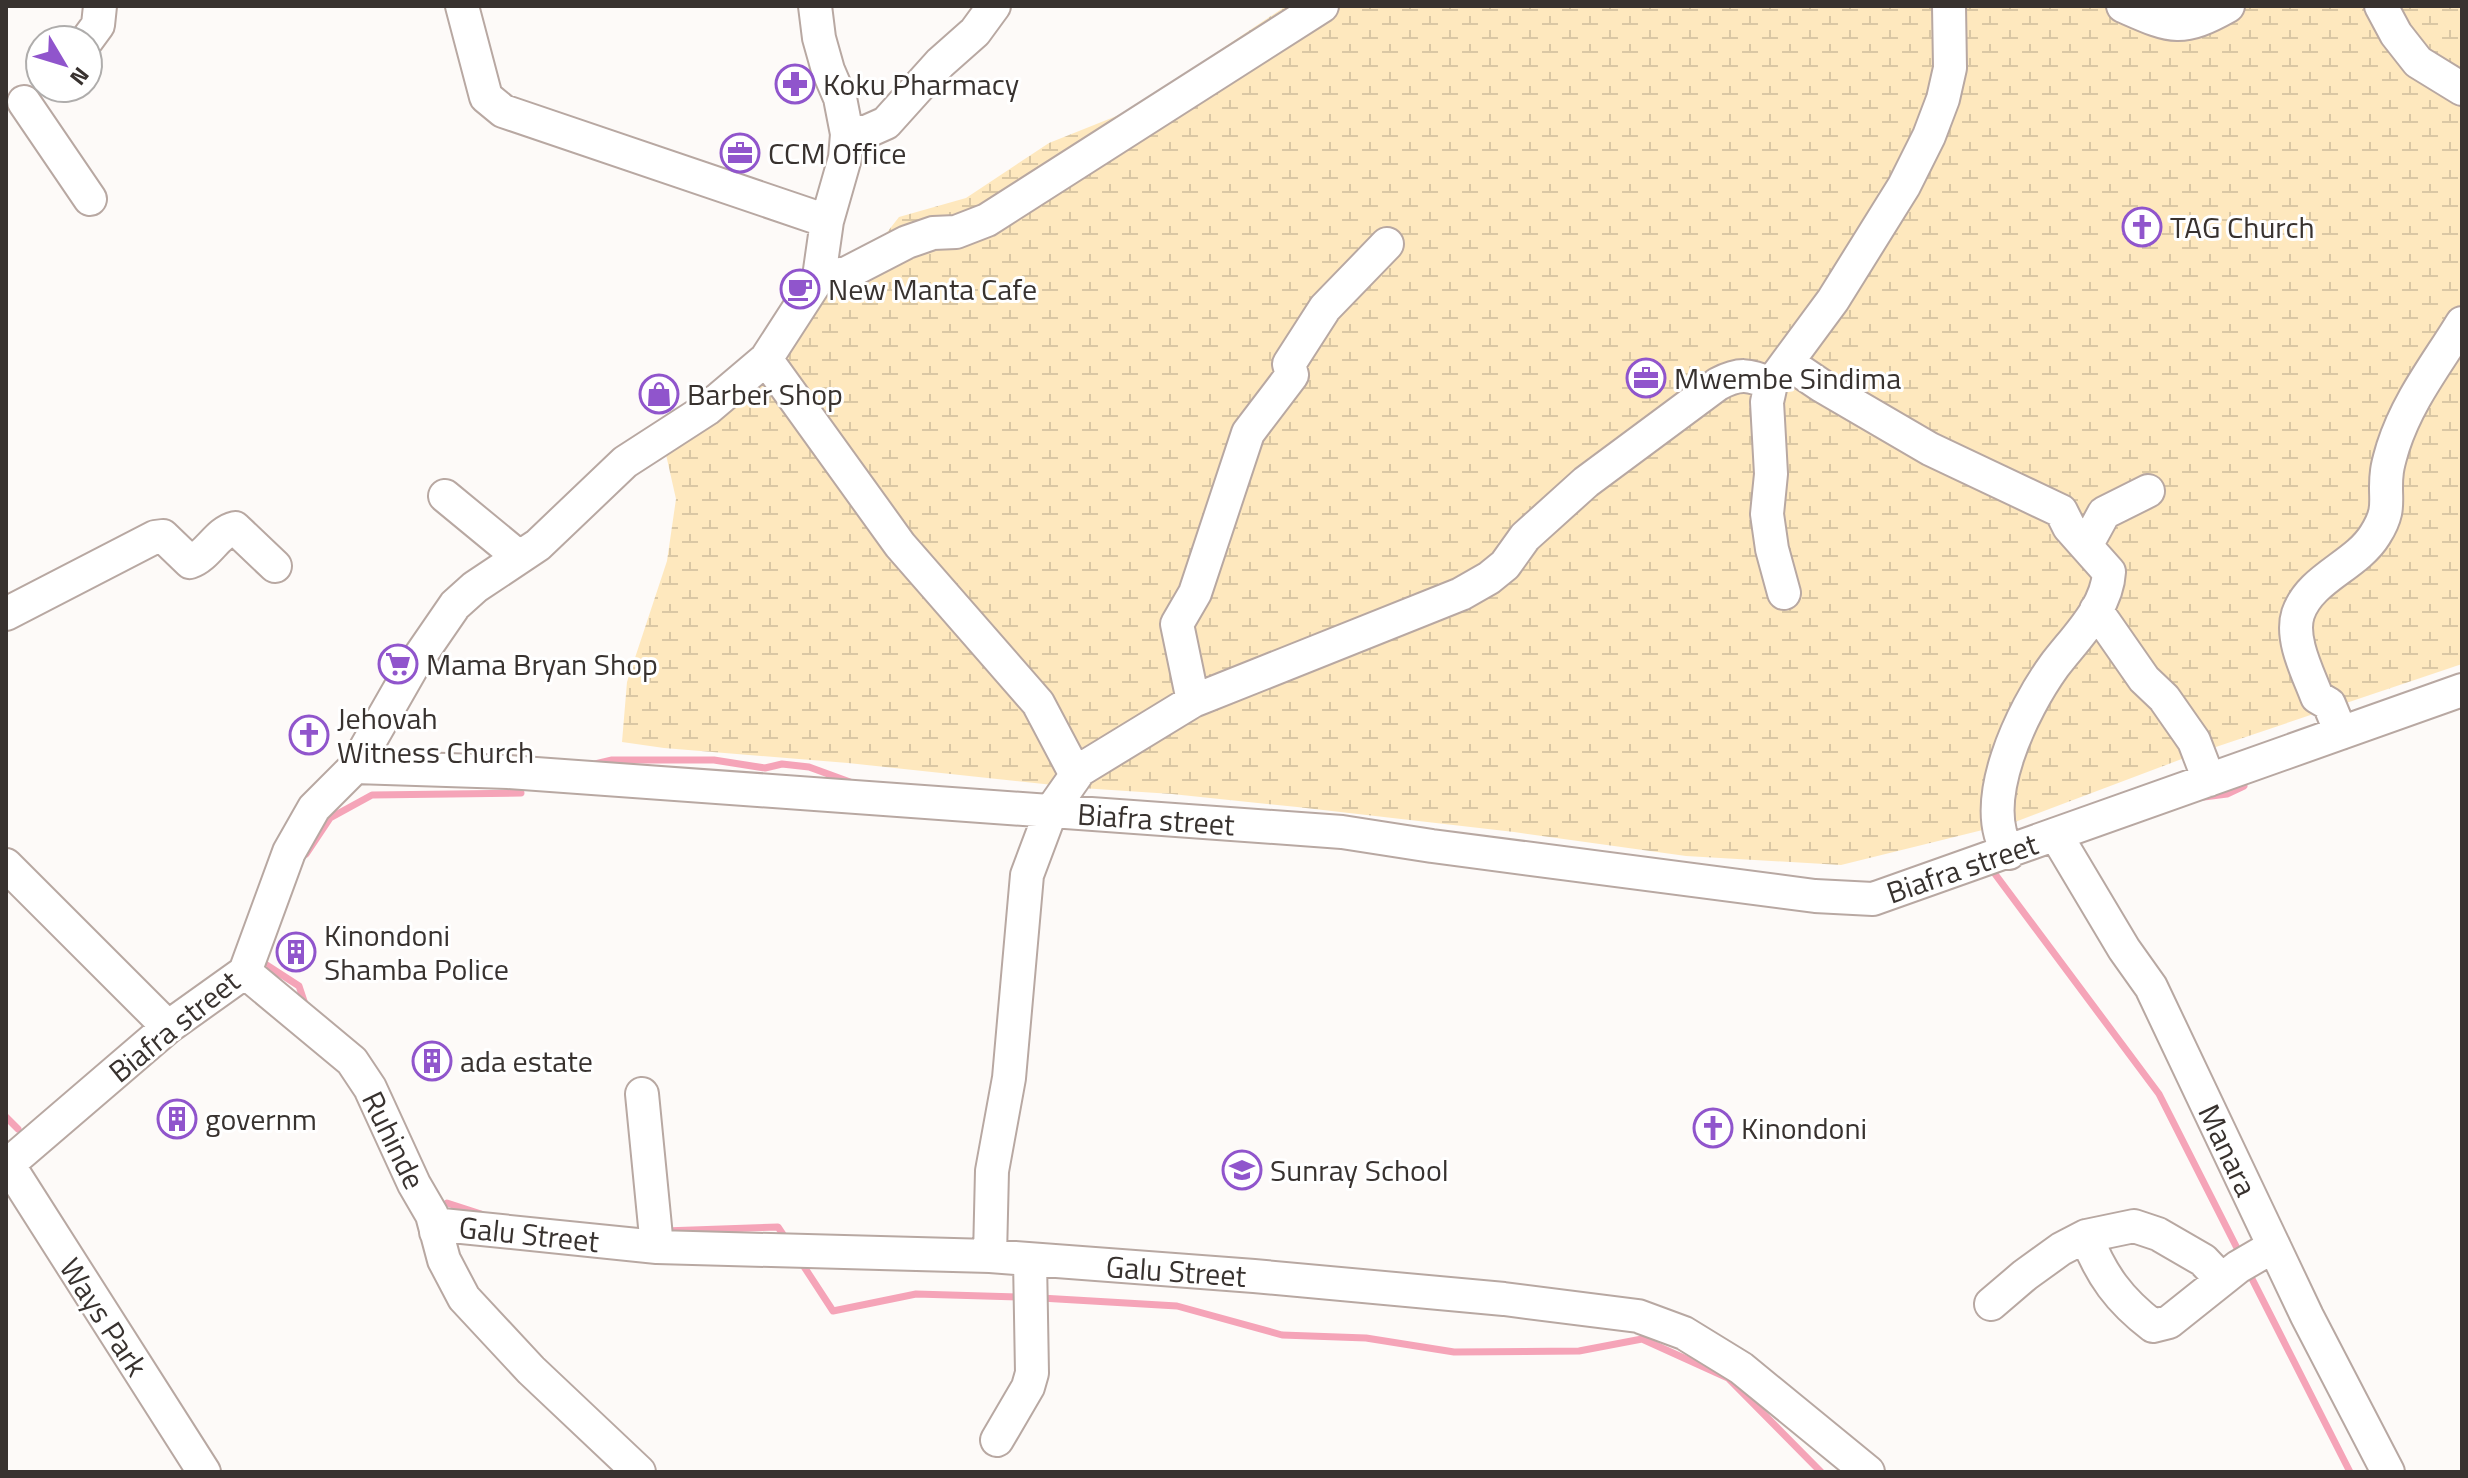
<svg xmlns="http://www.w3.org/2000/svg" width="2468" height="1478" viewBox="0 0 2468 1478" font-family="'Titillium Web',sans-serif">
	<defs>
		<pattern id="wetland-marsh" width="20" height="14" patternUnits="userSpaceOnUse" patternTransform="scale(2)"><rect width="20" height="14" fill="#fee8be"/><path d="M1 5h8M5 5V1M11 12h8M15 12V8" fill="none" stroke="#dac7a4"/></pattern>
	</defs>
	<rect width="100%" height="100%" fill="#fdfaf8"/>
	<path fill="url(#wetland-marsh)" d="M1286,6h1176v300l-20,32 20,21v305l-267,90 -180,68 -174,43 -155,-9 -172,-24 -217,-25 -125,-13 -91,-6 -233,-25 -184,-15 -42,-6 5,-60 40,-121 9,-62 -11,-49 135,-132 67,-60 32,-41 67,-19 83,-55 80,-32z"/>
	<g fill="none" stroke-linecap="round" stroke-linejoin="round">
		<path stroke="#f5a4b8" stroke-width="7" d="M595,764l17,-4h102l51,8 17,-4 27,3 41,15
			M2204,797l23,-3 17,-8
			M306,854l24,-36 42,-23 149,-2
			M1995,874l164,220 82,162
			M265,964l34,22 7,21
			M6,1117l12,12
			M447,1203l34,11
			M664,1231l114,-4 10,15
			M799,1259l34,52 83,-17 104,3
			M2248,1271l102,201
			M1041,1298l136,8 105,29 84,3 88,14 125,-1 63,-12 86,39 93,94"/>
		<defs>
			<path id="minor" d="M462,6l24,91 17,14 324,110
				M2123,6c48,21 57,27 105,0
				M2381,6l15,28 22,28 44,27
				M87,40l11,-15 2,-19
				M24,102l66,97
				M847,134l21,-3 18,-8 54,-60 35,-31 19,-26
				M819,277l28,-4 60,-31 26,-9 23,-1 31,-12 335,-214
				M766,359l134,186 138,158 37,70
				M1788,363l34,23 108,63 131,62 8,16 40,45c-2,37 -34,66 -55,94 -31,43 -78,137 -45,187
				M445,496l74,61
				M2086,546l18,-33 44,-22
				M1784,593l-12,-44 -5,-35 4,-40 -4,-72 4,-18 62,-84 71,-114 25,-50 14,-37 7,-31 -1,-62
				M2096,610l48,69 20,19 30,43 15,39
				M6,614l149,-77 8,-1 27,26c18,-6 27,-30 45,-34l40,38
				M1193,701l-16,-77 18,-31 53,-160 44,-58 -3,-11 36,-56 62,-64
				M2341,733l-12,-29 -12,-7c-9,-24 -27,-58 -19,-83 12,-36 58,-48 77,-79 18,-28 8,-36 12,-64 1,-8 4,-17 6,-24 15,-47 44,-83 69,-124
				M355,767l56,-98 44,-64 20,-18 63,-42 87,-83 82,-53 59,-50 53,-82 8,-56 18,-63 2,-24 -7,-36 -12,-28 -9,-32 -4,-32
				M2056,835l68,114 27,38 156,329 81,156
				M6,865l162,162
				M245,972l107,89 18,27 44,96 18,31 12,45 20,38 67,72 108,102
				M642,1094l15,153
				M6,1161l198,311
				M6,1166l162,-139 77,-55 44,-120 25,-44 41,-41 153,5 834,60 90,14 383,50 58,3 589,-209
				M436,1232l6,-7 215,22 333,9 264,20 250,23 134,17 46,17 57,35 127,104
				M2086,1236c15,39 33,64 67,90l16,-4 69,-55 36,-21
				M990,1256l2,-85 17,-93 18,-203 24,-64 26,-37 -2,-1 118,-72 268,-107 28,-16 16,-13 20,-28 61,-55 132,-98c21,-11 31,-10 53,0
				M1991,1304l34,-29 36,-26 25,-13 48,-10 24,8 45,26 18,19
				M997,1440l31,-53 4,-14 -2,-113"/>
		</defs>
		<use href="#minor" stroke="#b8a8a2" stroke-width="36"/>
		<use href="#minor" stroke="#fff" stroke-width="32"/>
	</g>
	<defs>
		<symbol id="pharmacy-ring" viewBox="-11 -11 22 22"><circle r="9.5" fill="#fff" stroke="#9055cc" stroke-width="1.5"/><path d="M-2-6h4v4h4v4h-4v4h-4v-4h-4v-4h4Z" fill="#9055cc"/></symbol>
		<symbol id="office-ring" viewBox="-11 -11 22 22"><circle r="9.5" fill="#fff" stroke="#9055cc" stroke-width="1.5"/><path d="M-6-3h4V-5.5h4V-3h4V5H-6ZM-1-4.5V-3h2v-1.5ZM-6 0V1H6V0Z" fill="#9055cc"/></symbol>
		<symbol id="church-ring" viewBox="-11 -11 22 22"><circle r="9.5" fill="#fff" stroke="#9055cc" stroke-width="1.5"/><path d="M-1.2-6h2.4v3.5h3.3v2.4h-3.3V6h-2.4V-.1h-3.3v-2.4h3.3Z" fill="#9055cc"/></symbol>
		<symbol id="cafe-ring" viewBox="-11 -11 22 22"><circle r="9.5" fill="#fff" stroke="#9055cc" stroke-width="1.5"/><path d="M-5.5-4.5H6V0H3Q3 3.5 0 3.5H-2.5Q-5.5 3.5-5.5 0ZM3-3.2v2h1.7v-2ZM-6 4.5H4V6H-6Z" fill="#9055cc"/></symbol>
		<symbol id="shop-ring" viewBox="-11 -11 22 22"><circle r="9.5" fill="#fff" stroke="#9055cc" stroke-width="1.5"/><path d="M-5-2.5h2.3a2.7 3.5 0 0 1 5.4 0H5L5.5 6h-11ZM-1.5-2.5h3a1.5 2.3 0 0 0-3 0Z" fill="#9055cc"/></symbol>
		<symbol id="supermarket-ring" viewBox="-11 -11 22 22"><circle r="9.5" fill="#fff" stroke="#9055cc" stroke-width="1.5"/><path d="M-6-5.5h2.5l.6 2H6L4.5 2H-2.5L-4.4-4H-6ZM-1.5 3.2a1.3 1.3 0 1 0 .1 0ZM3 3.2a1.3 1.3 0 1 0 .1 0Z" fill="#9055cc"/></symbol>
		<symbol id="building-ring" viewBox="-11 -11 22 22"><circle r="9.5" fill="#fff" stroke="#9055cc" stroke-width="1.5"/><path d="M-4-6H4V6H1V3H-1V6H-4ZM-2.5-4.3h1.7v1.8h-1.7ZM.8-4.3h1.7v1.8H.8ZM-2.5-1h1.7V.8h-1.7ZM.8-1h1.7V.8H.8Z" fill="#9055cc"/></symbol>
		<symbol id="school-ring" viewBox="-11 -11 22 22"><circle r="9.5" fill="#fff" stroke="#9055cc" stroke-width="1.5"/><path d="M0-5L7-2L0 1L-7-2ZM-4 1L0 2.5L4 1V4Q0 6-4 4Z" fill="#9055cc"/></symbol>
	</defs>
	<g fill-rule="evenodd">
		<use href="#pharmacy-ring" x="773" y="62" width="44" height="44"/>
		<use href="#office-ring" x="718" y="131" width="44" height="44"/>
		<use href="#church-ring" x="2120" y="205" width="44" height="44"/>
		<use href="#cafe-ring" x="778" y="267" width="44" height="44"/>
		<use href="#office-ring" x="1624" y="356" width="44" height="44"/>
		<use href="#shop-ring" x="637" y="372" width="44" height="44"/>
		<use href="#supermarket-ring" x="376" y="642" width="44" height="44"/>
		<use href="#church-ring" x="287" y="713" width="44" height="44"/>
		<use href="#building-ring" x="274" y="930" width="44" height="44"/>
		<use href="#building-ring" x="410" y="1039" width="44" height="44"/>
		<use href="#building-ring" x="155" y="1097" width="44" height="44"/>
		<use href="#church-ring" x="1691" y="1106" width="44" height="44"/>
		<use href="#school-ring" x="1220" y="1148" width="44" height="44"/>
	</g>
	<g text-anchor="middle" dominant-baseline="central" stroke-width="6" stroke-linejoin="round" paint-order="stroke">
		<g font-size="30" fill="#38322f" stroke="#fff" text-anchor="start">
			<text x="823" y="84">Koku Pharmacy</text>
			<text x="768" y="153">CCM Office</text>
			<text x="2170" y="227">TAG Church</text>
			<text x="828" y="289">New Manta Cafe</text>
			<text x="1674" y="378">Mwembe Sindima</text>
			<text x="687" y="394">Barber Shop</text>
			<text x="426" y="664">Mama Bryan Shop</text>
			<text x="337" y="718">Jehovah<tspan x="337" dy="34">Witness Church</tspan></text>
			<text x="324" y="935">Kinondoni<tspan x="324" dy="34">Shamba Police</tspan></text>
			<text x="460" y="1061">ada estate</text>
			<text x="205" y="1119">governm</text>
			<text x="1741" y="1128">Kinondoni</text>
			<text x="1270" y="1170">Sunray School</text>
		</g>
		<g font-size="30" fill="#38322f" stroke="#fff">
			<text transform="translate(1156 819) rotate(4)">Biafra street</text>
			<text transform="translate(1962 868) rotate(-19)">Biafra street</text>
			<text transform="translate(174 1026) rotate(-39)">Biafra street</text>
			<text transform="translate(394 1140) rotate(64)">Ruhinde</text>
			<text transform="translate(2228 1150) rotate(65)">Manara</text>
			<text transform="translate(529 1234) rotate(6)">Galu Street</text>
			<text transform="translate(1176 1271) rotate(4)">Galu Street</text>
			<text transform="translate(104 1317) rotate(57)">Ways Park</text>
		</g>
	</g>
	<rect width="2468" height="1478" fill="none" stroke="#38322f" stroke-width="16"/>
	<g transform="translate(64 64) rotate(128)"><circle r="38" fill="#ffffff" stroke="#afadac" stroke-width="2"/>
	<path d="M0-6L14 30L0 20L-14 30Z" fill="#9055cc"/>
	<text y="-12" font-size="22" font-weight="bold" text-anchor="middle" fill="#38322f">N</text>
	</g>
</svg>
